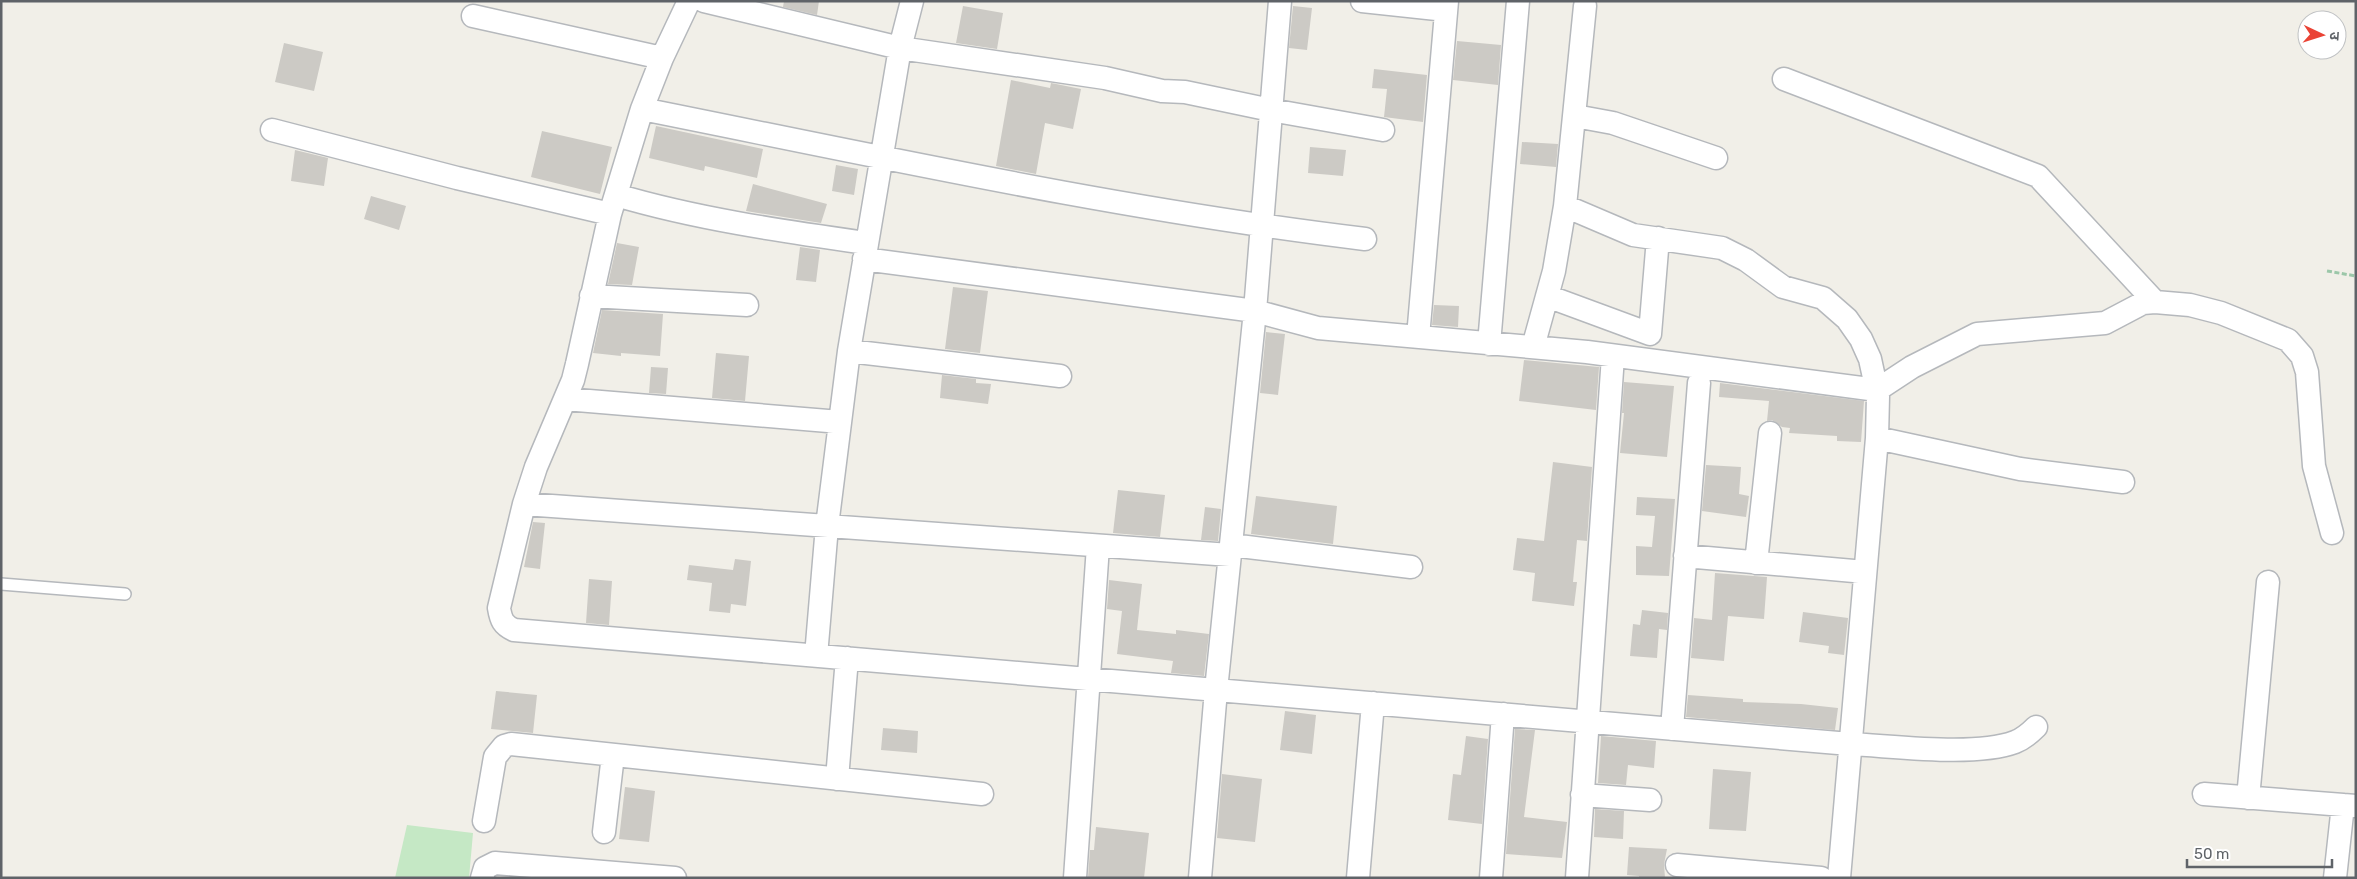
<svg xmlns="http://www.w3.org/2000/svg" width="2357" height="879" viewBox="0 0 2357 879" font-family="Rubik,'Noto Sans Devanagari',sans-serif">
	<rect width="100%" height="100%" fill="#f1efe8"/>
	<path fill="#c5e8c5" d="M407,825l66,8 -4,45h-74z"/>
	<path fill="#cccac5" d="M784,1h35l-2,14 -34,-8z
		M963,6l40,7 -6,36 -41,-6z
		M1293,6l19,2 -5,42 -18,-2z
		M1457,41l44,4 -3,40 -45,-5z
		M284,43l39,9 -9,39 -39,-9z
		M1374,69l53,6 -4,47 -39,-5 3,-28 -15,-1z
		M1011,80l39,8 1,-5 30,6 -8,40 -28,-6 -9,51 -40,-8z
		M656,126l107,23 -6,29 -52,-12 -1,5 -55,-13z
		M542,131l70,16 -12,47 -69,-17z
		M1522,142l36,2 -2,23 -36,-3z
		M1310,147l36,3 -3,26 -35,-3z
		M295,150l33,8 -4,28 -33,-5z
		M836,165l22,4 -4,26 -22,-4z
		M753,184l74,20 -6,19 -75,-12z
		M371,196l35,10 -7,24 -35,-11z
		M617,243l22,4 -7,38 -24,-1z
		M800,247l20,3 -4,32 -20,-2z
		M953,287l35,4 -8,62 -35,-4z
		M1434,305l25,1 -1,21 -26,-2z
		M602,310l61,4 -3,42 -39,-3v3l-28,-3z
		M1266,332l19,2 -7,61 -18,-2z
		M716,353l33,3 -4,45 -33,-3z
		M1524,360l75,7 -3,43 -77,-9z
		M651,367l17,1 -2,26 -17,-1z
		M942,375l34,4v4l15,1 -3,20 -48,-6z
		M1624,382l50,4 -7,71 -47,-4 4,-40h-2z
		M1720,383l144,18 -3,41 -24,-1v-5l-48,-3 1,-5 -8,-1 -10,-7 -5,1 2,-20 -50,-4z
		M1553,462l39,5 -5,74 -10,-1 -4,42h4l-3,24 -42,-5 3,-28 -22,-3 4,-32 27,3z
		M1706,465l35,2 -2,27 10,2 -3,21 -44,-6z
		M1118,490l47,5 -5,42 -47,-4z
		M1256,496l81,10 -4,38 -82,-10z
		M1637,497l38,2 -6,77 -33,-1v-29l16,1 3,-31 -19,-1z
		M1205,507l16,2 -3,32 -17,-1z
		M533,522l12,1 -5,46 -16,-2z
		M735,559l16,2 -5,45 -15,-2 -1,9 -21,-2 3,-28 -25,-3 2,-15 44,5z
		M1715,573l52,4 -3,42 -36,-3 -4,45 -33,-3 3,-40 18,2z
		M589,579l23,2 -3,44 -23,-2z
		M1109,580l33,4 -5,46 39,4v-4l33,4 -5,42 -33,-3 2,-12 -56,-7 5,-43 -15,-2z
		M1642,610l26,3 -1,17 -8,-1 -2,29 -27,-2 3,-32 7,1z
		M1803,612l45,6 -4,37 -16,-2 1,-7 -30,-4z
		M496,691l41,4 -4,38 -42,-4z
		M1688,695l55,4v3l58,2 37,4 -3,22 -149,-13z
		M1285,711l31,4 -4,39 -32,-4z
		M883,728l35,3 -1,22 -36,-3z
		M1515,729l20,1 -11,87 43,5 -5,36 -56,-4z
		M1466,736l22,3 -6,85 -34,-4 5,-46 8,1z
		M1601,736l55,5 -2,27 -26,-3 -2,20 -28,-2z
		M1713,769l38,3 -5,59 -37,-2z
		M1222,774l40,5 -7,63 -38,-4z
		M625,787l30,4 -6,51 -30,-3z
		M1595,809l29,2 -1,28 -29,-2z
		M1096,827l53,6 -5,45h-56l2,-28h4z
		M1629,847l38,2 -3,15 1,14h-26v-2l-12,-1z"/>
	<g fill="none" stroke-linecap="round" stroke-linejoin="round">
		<defs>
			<path id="service" d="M1,584l124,10"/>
			<path id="minor" d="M689,1l-27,57 -20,51 -32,105 -33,150 -4,16 -37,87 -12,37 -25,104c2,12 4,17 15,22l1336,114c44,2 125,13 165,-2 8,-3 15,-9 21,-15
				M704,1l196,47 205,30 57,13 23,1 86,18 112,20
				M1362,1l84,9
				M473,16l189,42
				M1784,79l254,97 117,126
				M642,109c240,48 480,101 723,130
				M1575,116l38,7 103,35
				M272,130l185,48 153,36
				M616,195c81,24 166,36 250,48
				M1565,206l68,29 89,13 24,12 37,27 40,11 24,21 14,20 9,20 8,37 -1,42 -38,440
				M864,259l391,52 63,17 269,24 290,38 35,-23 65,-33 128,-11 38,-20 12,-1 35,3 31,8 67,27 14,16 5,16 7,94 18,67
				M591,296l156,9
				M1547,296l103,38 8,-96
				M1418,337l29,-336
				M1489,344l29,-343
				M1533,347l21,-76 11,-65 20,-200
				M849,351l211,25
				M565,399l275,23
				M1877,438l143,31 103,13
				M524,504l706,51
				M1231,545l180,22
				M1685,556l180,16
				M1756,563l14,-130
				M816,656l11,-130 22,-175 51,-303 12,-47
				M1672,729l27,-346
				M837,779l10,-121
				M2204,794l152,12
				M1582,795l68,5
				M2248,798l20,-216
				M484,821l11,-64 9,-11 7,-2 471,50
				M604,832l9,-77
				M1677,865l144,13
				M482,878l3,-10 10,-5 180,15
				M1075,878l23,-332
				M1200,878l16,-188 39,-379 25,-310
				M1358,878l15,-175
				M1491,878l12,-164
				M1577,878l36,-522
				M2335,878l8,-73"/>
		</defs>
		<use href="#service" stroke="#b5b8bc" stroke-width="14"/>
		<use href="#minor" stroke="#b5b8bc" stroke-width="25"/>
		<path stroke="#9cc7a9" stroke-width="3" stroke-dasharray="5 2.5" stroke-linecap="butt" d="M2327,271l29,5"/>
		<use href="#service" stroke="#fff" stroke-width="11"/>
		<use href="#minor" stroke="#fff" stroke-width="22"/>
	</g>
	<rect width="2357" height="879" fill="none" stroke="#5f6368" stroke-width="5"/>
	<g transform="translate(2322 35) rotate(94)"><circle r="24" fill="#ffffff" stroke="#bfc1c3"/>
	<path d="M0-4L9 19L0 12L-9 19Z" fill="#ea4335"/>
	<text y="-8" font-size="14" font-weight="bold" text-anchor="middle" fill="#5f6368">उ</text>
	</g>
	<path d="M2187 859v8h145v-8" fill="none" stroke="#5f6368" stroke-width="2.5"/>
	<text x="2194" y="859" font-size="15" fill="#5f6368" stroke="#ffffff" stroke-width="4" paint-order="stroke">50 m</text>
</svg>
